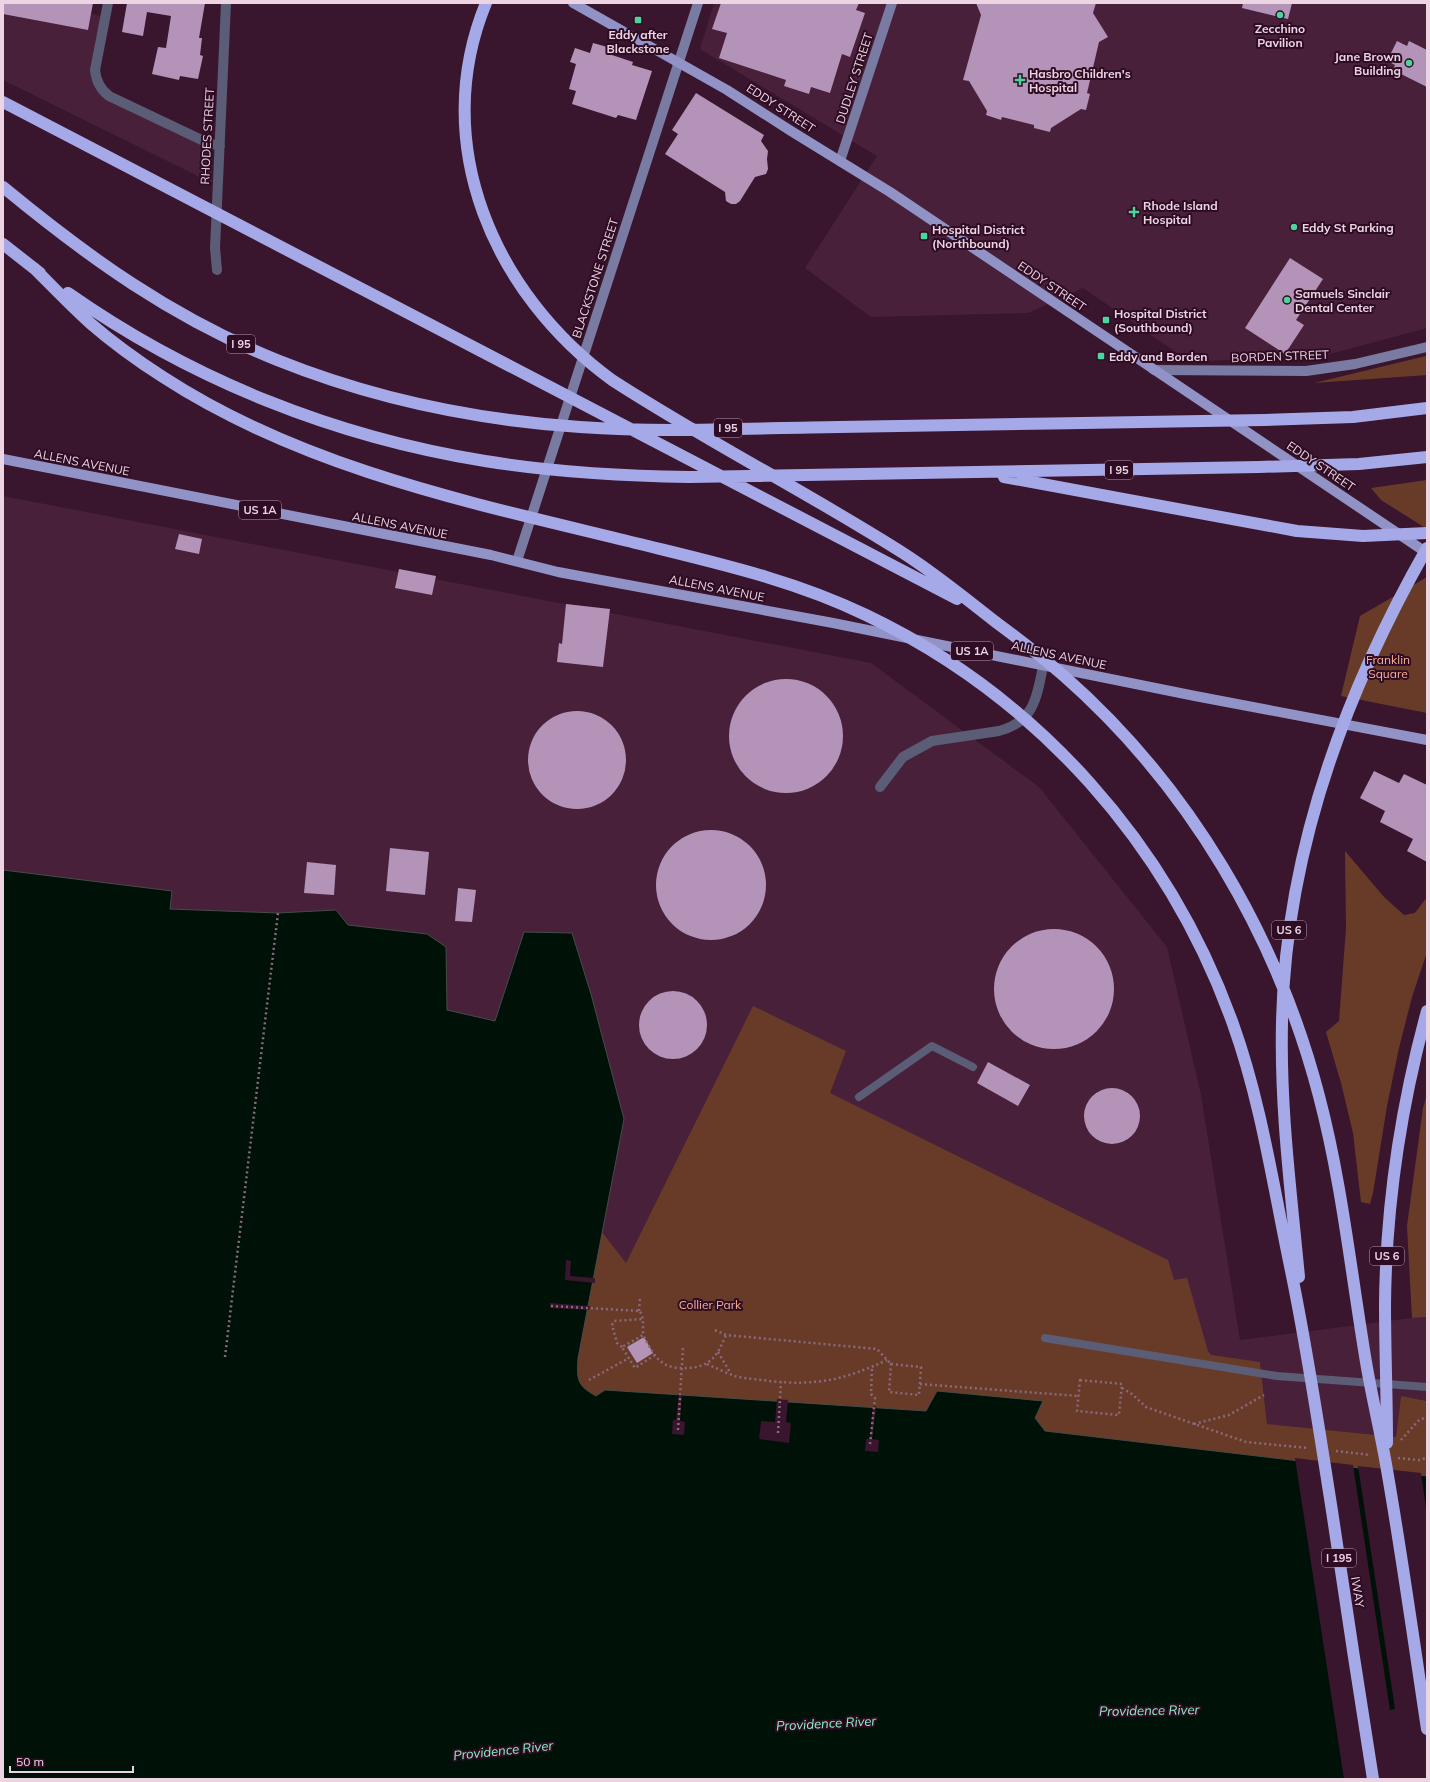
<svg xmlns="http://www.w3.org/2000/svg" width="1430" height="1782" viewBox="0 0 1430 1782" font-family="Mulish,sans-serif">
	<rect width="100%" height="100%" fill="#39162d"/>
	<path fill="#48203a" d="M3,3h39l64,14 -8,62 28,26 79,34 7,-1v45l-209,-103z
		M714,3h713v325l-97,26 -140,8 -107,-74 -55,25 -157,4 -66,-49 72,-112 -177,-107z
		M3,496l868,167 168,124 128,160 34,148 39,245 172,-22 15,-1v84l-26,-5 -5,41 -129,-13 -7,-62 -49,-6 -38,-75 -401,-47 -19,-227 -127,257 -24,-32 22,-114 -100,-186 -29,89 -48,-11 -1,-63 -19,-13 -79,-9 -12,-15 -58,3 -108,-4 1,-18 -168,-21z"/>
	<path fill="#683b29" d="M1427,355v20l-113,8 112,-27z
		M1427,480v49l-46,-29 -10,-12z
		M1427,577v136l-86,-17 19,-80z
		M1345,851l39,46 20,18 11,-2 12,-16v55l-15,45 -13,51 -12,58 -14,87 -3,11 -9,-2 -8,-69 -12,-50 -15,-51 13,-11 7,-93z
		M753,1006l93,45 -16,42 338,167 6,20 13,-2 21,73 3,4 49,7 7,62 129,13 5,-41 26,5v75l-382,-45 -10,-13 8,-17 -106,-10 -11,20 -321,-21 -9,6c-7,-4 -15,-8 -18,-16 -6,-14 20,-125 24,-148l24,31z
		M1427,1094v223l-15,1 -5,-92 16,-118z"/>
	<path fill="#001108" stroke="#474c49" d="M3,870l169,21 -2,18 108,4 58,-3 12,15 79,9 19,13 1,63 48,11 29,-89 48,1 19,61 33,125 -46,239c-1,21 -2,27 18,38l9,-6 321,21 11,-20 106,10 -8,17 10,13 382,45v303h-1424z"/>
	<path fill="#39162d" d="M566,1260l5,1 -1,15 25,2v5l-30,-3z
		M550,1303l40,3 -1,4 -39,-2z
		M679,1393h3l-2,28 5,1 -1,13 -12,-1 1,-14h3z
		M777,1399l11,1 -2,22 5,1 -2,20 -30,-4 2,-18 14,1z
		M873,1406h3l-4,33 7,1 -1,12 -13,-1 1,-12h4z
		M1295,1458l58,7 37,245 5,-1 -37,-243 63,7 6,42v264h-83z"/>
	<path fill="#b493b8" d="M3,3h90l-5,27 -85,-16z
		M127,3h78l-6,35h3l-2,17 3,1 -5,23 -18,-3 -1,4 -27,-6 6,-27 8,1 5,-32 -24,-4 -4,24 -21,-4z
		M721,3h138l-3,7 9,3 -15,44 -8,-3 -12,39 -19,-6 -2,7 -25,-8 2,-6 -67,-22 8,-25 -15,-4z
		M976,3h120l-3,10 15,24 -9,5 -12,51 3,1 -4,16 -5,-1 -30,19 -1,4 -16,-4v-3l-32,-8 -1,3 -15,-5 1,-4 -18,-30 -6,-1 18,-65z
		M1243,3h49l-4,16 -46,-11z
		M1397,41l10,5 2,-5 18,9v37l-34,-17 2,-5 -8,-4z
		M593,43l18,5 -2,6 24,8 -1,3 20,6 -16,49 -18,-5 -2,3 -44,-14 4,-13 -7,-2 7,-25 -6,-2 5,-14 15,5z
		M696,93l68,42 -3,6 7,10 -1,8 1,10 -2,5 -11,3 -15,24 -4,3h-5l-5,-3 -1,-9 -60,-38 13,-20 -6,-4z
		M1290,258l33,21 -27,41 8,5 -19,29 -40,-26z
		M179,534l23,5 -3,15 -24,-5z
		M399,569l37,7 -4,19 -37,-7z
		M566,604l44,5 -7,58 -46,-5 2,-19 3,1z
		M729 736a57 57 0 1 1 114 0a57 57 0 1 1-114 0Z
		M528 760a49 49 0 1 1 98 0a49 49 0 1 1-98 0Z
		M1374,771l25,12 5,-9 23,11v77l-20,-11 6,-12 -33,-17 5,-11 -25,-13z
		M656 885a55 55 0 1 1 110 0a55 55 0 1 1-110 0Z
		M390,848l39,4 -4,43 -39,-4z
		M307,862l29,3 -2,30 -30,-2z
		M458,888l18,2 -4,32 -17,-1z
		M994 989a60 60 0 1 1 120 0a60 60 0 1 1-120 0Z
		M639 1025a34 34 0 1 1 68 0a34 34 0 1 1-68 0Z
		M988,1062l42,23 -12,21 -41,-23z
		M1084 1116a28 28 0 1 1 56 0a28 28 0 1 1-56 0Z
		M644,1337l9,16 -16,10 -10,-16z"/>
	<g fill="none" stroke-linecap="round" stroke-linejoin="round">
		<path stroke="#886a7d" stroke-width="2.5" stroke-dasharray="2 3" stroke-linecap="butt" d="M551,1306l89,5 3,8v16
			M639,1311l1,-12
			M715,1330l11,5 151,14 14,15
			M622,1347l-5,-4 -5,-18 2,-4 29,-2
			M718,1352l13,22
			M655,1355l-20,13 -13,-21 21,-12c5,9 10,21 20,28 5,4 17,6 24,5 24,-1 30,-12 39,-33
			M225,1357l53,-444
			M707,1364c9,4 19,9 28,12 11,3 23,3 34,5 48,5 75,-1 118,-21
			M891,1364l30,3 -2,28 -30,-3z
			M589,1380l40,-22
			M1080,1380l42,4 -3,31 -42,-4z
			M920,1384l158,12
			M1122,1388l10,6 14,13 100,35 62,6
			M1194,1424l35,-9 35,-20
			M678,1430l5,-82
			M778,1433l3,-51
			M1401,1440l18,-20 8,-3
			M870,1444l5,-46 -4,-4 1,-27
			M1336,1451l35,4
			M1398,1458l21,2 8,-2"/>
		<path stroke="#5b5c75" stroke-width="8" d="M859,1097l73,-51 41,21
			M1045,1338l232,38 150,11"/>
		<path stroke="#5b5c75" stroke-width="10" d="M108,3l-13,67c1,11 5,19 14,26l99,47 12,3
			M217,270l-2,-22 11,-245
			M880,787l23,-30 29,-16 67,-10c35,-9 38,-34 44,-65"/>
		<path stroke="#797ba3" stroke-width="10" d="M840,161l52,-158
			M1154,370l152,1 49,-7 72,-17
			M517,561l181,-558"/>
		<path stroke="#9193c7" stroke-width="10" d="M573,3l154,87 64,41 99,61 537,361
			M3,459l488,96 67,17 275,51 362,73 232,44"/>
		<path stroke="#a6a9e7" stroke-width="12" d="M486,3c-58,141 8,291 126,377 94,61 195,112 291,173 33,21 63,46 94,70 23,17 45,34 67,53 125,110 213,259 255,420 23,87 32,177 47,266 6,36 15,72 21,108 15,86 27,173 40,259
			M3,102l954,497
			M3,187c86,71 170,131 274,173 97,39 199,60 303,67 86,6 173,1 259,0 142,-2 283,-5 425,-7l89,-3 74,-9
			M3,244l37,29
			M34,268c18,18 37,38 56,55 23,20 48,38 73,54 143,93 314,127 477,167 77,19 154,36 226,71 172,82 303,230 367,409 28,78 40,161 57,242 17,81 29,163 42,245 13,89 27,179 41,268
			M68,293c124,87 267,144 417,168 67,11 136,15 204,16l570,-10 100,-3 68,-7
			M1004,477l293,54 66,5 64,-3
			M1299,1277c-8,-85 -19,-169 -17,-254 3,-169 62,-329 145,-475
			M1387,1443c0,-46 -2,-92 -2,-139 1,-98 16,-198 42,-293"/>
	</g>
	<g fill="#4bd49b" stroke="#2e0c23" stroke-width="1.5">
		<circle cx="1280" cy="15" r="4"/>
		<rect x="634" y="16" width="8" height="8" rx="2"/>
		<circle cx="1409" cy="63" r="4"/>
		<path d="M1018 74h4v4h4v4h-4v4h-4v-4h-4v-4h4z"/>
		<path d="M1132 206h4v4h4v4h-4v4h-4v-4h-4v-4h4z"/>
		<circle cx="1294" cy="227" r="4"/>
		<rect x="920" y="232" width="8" height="8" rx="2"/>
		<circle cx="1287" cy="300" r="4"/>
		<rect x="1102" y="316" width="8" height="8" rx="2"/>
		<rect x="1097" y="352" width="8" height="8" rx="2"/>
	</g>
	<g text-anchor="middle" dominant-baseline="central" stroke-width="4" stroke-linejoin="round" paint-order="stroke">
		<g fill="#2e0c23" stroke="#b398a9" stroke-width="1">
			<rect x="227" y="335" width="28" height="18" rx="3"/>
			<rect x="714" y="419" width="28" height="18" rx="3"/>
			<rect x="1105" y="461" width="28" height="18" rx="3"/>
			<rect x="239" y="501" width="42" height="18" rx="3"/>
			<rect x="951" y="642" width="42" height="18" rx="3"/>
			<rect x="1272" y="921" width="34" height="18" rx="3"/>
			<rect x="1370" y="1247" width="34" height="18" rx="3"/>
			<rect x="1322" y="1549" width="34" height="18" rx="3"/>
		</g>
		<g font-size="11" font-weight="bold" fill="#ecd4e2">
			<text x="241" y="344">I 95</text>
			<text x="728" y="428">I 95</text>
			<text x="1119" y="470">I 95</text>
			<text x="260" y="510">US 1A</text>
			<text x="972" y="651">US 1A</text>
			<text x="1289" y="930">US 6</text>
			<text x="1387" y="1256">US 6</text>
			<text x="1339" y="1558">I 195</text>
		</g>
		<g font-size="12" font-weight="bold" fill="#ecd4e2" stroke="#2e0c23" text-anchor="start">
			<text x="1280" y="28" text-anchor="middle">Zecchino<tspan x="1280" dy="14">Pavilion</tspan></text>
			<text x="638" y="34" text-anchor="middle">Eddy after<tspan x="638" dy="14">Blackstone</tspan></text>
			<text x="1401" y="56" text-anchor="end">Jane Brown<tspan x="1401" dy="14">Building</tspan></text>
			<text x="1029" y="73">Hasbro Children's<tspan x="1029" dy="14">Hospital</tspan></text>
			<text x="1143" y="205">Rhode Island<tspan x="1143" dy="14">Hospital</tspan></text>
			<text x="1302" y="227">Eddy St Parking</text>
			<text x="932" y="229">Hospital District<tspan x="932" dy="14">(Northbound)</tspan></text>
			<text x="1295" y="293">Samuels Sinclair<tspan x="1295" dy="14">Dental Center</tspan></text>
			<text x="1114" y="313">Hospital District<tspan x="1114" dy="14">(Southbound)</tspan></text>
			<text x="1109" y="356">Eddy and Borden</text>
		</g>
		<g font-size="12" fill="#ecd4e2" stroke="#2e0c23">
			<text transform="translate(854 78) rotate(-72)">DUDLEY STREET</text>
			<text transform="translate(781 108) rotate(33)">EDDY STREET</text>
			<text transform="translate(207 136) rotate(-87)">RHODES STREET</text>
			<text transform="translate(595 278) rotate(-72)">BLACKSTONE STREET</text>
			<text transform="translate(1052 286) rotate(34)">EDDY STREET</text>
			<text transform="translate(1280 356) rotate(-2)">BORDEN STREET</text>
			<text transform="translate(82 462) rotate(11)">ALLENS AVENUE</text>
			<text transform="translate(1321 466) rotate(34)">EDDY STREET</text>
			<text transform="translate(400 525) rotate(11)">ALLENS AVENUE</text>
			<text transform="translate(717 588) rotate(11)">ALLENS AVENUE</text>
			<text transform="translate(1059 655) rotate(12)">ALLENS AVENUE</text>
			<text transform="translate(1358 1592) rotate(81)">IWAY</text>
		</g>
		<g font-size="12" fill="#fab093" stroke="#2e0c23">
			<text x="1388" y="659">Franklin<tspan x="1388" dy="14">Square</tspan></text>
			<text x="710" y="1304">Collier Park</text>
		</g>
		<g font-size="13" font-style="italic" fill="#8af1c1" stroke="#2e0c23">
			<text transform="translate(1149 1710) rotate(-1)">Providence River</text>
			<text transform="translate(826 1723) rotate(-3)">Providence River</text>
			<text transform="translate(503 1750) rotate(-6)">Providence River</text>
		</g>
	</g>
	<rect width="1430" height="1782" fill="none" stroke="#ecd4e2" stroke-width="8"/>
	<path d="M10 1766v6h123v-6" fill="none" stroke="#ecd4e2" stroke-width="2"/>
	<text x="16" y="1766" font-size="12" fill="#ecd4e2" stroke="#2e0c23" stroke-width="3" paint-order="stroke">50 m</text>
</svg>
